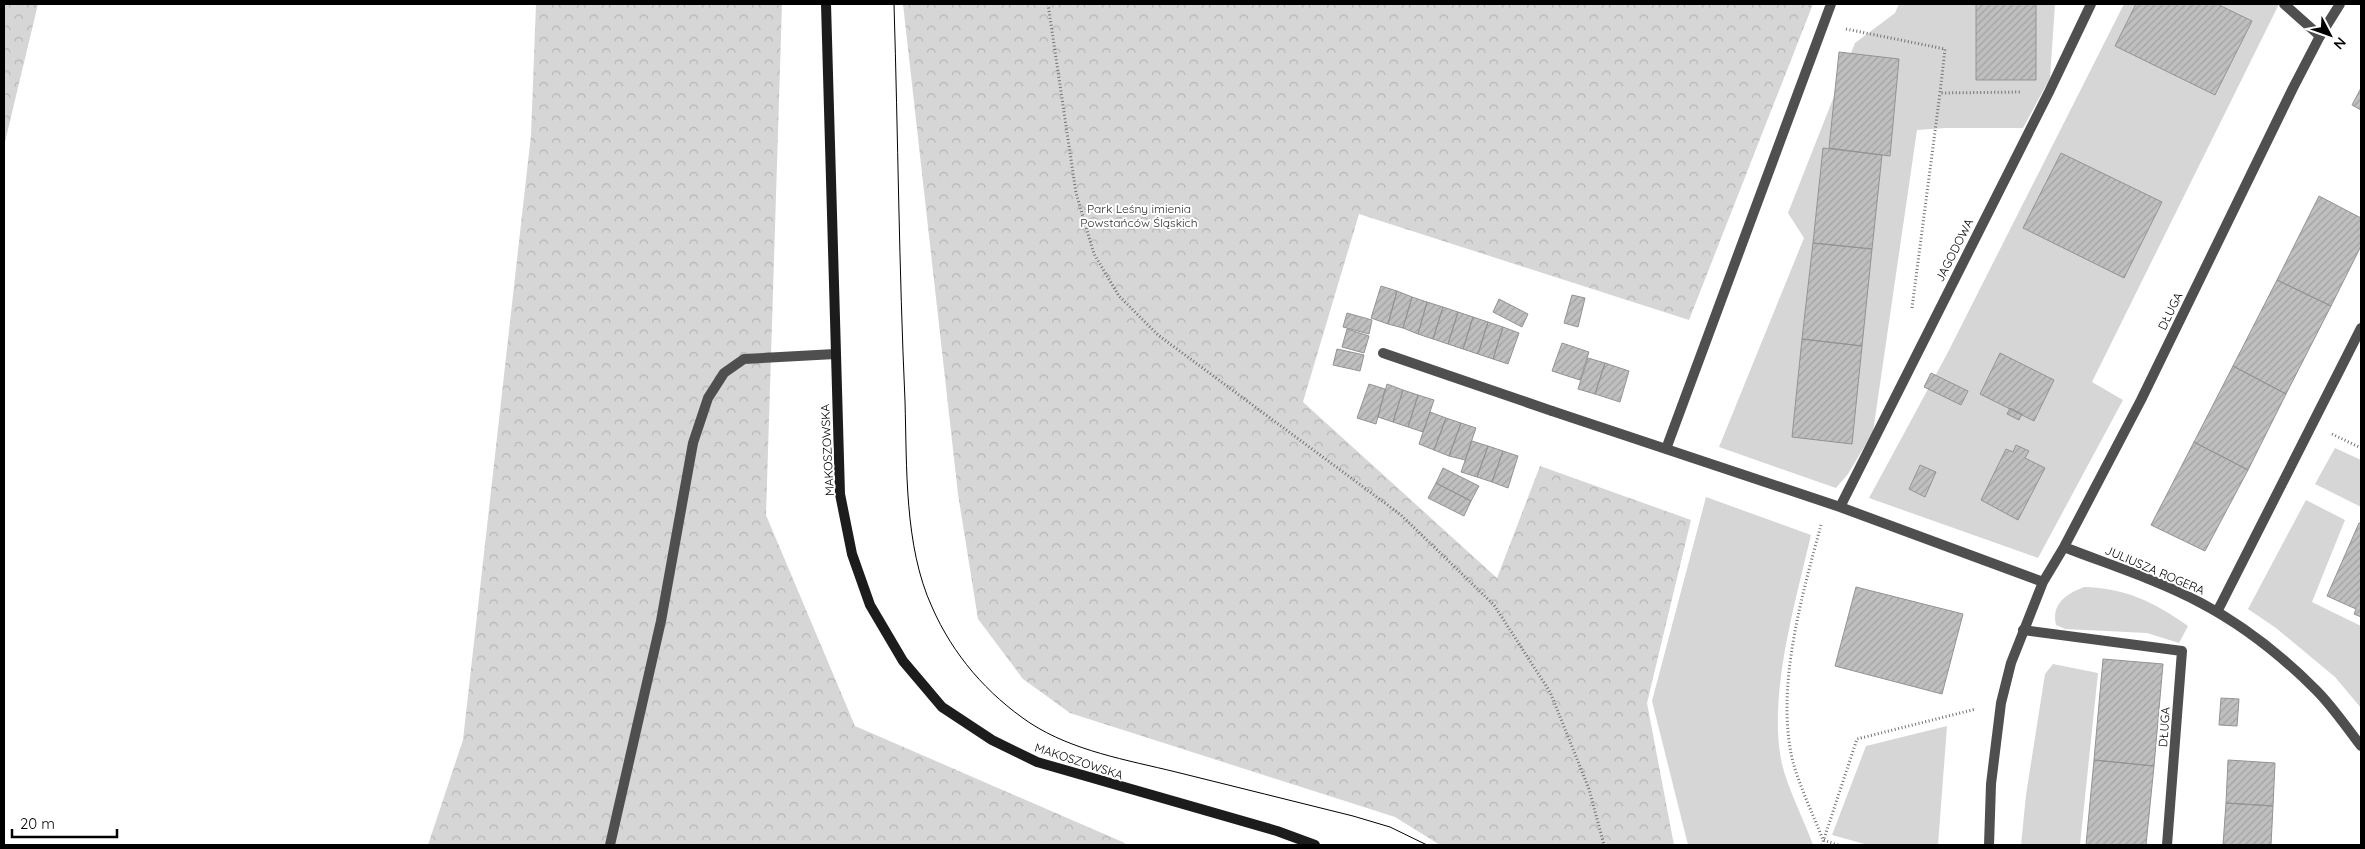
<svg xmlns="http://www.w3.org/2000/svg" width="2365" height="849" viewBox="0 0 2365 849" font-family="Quicksand,sans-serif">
	<defs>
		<pattern id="forest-crowns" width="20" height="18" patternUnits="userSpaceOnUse" patternTransform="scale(1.25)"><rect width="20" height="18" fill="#d6d6d6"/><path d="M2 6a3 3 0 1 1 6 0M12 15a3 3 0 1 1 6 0" fill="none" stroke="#b6b6b6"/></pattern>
		<pattern id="building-hatch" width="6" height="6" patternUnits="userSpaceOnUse" patternTransform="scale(1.25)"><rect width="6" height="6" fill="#bfbfbf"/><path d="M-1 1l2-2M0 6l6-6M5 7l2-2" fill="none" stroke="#a2a2a2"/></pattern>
	</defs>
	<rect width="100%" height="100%" fill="#fff"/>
	<path fill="#d6d6d6" d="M1899,4h156l-5,74 -27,50h-78l-28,2 -44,302 -25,42 -12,14 -117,-41 85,-209 -16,-25 67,-170 40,-30z
		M2124,4h155l-187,378 31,18 -85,158 -169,-60 78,-144z
		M2335,448l26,12v47l-46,-23z
		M1706,497l105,38c-15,65 -44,163 -29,229 6,25 22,56 31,81h-125l-36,-144z
		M2306,500l39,20 -33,82 49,24v82l-26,-31 -59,-49 -28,-19z
		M2084,587c42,1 70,15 104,39l-9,17 -32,-10 -82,-4 -9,-4c-5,-21 10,-31 28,-38z
		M2053,664l45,9 -18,172h-59l5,-50 19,-121z
		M1947,726l-9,119h-70l-36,-10 34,-89z"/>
	<path fill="url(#forest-crowns)" d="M4,4h34l-34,142z
		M536,4h246l-16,511 89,211 270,117 -1,2h-696l35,-105 68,-605z
		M903,4h910l-124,316 -330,-106 -56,188 194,176 43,-112 151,54 -44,183 27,142h-234l-45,-28 -325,-104 -47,-34 -45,-60 -20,-125z"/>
	<path fill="url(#building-hatch)" stroke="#939393" d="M1976,4h60v76h-60z
		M2136,4h81l35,17 -37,74 -100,-49z
		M1839,52l60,7 -9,97 -61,-8z
		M2361,88v22l-9,-5z
		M1823,148l59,7 -10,94 -59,-6z
		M2061,153l101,49 -38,76 -101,-50z
		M2319,196l42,22v28l-30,60 -54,-26z
		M1813,243l59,6 -10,97 -60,-7z
		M2277,280l54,26 -45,88 -53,-28z
		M1381,286l16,5 -9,33 -17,-6z
		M1397,291l15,6 -9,31 -15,-4z
		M1572,295l13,3 -7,29 -14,-4z
		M1412,297l15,5 -9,32 -15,-6z
		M1499,299l29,15 -6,13 -29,-15z
		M1427,302l16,5 -10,32 -15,-5z
		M1443,307l15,5 -10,32 -15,-5z
		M1458,312l15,5 -10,32 -15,-5z
		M1347,313l25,7 -3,14 -26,-7z
		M1473,317l15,5 -10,32 -15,-5z
		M1488,322l15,5 -10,32 -15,-5z
		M1503,327l16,6 -11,31 -15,-5z
		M1347,329l22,7 -5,17 -22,-6z
		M1802,339l60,7 -10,98 -60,-7z
		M1562,343l27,9 -9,28 -28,-9z
		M1337,349l27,6 -4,16 -27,-6z
		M2000,353l54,27 -20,41 -54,-27z
		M1588,358l17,5 -10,31 -17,-5z
		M1605,363l24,8 -9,31 -25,-8z
		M2233,366l53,28 -38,76 -54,-28z
		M1931,373l37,18 -7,14 -37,-18z
		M1369,384l16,5 -9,35 -19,-6z
		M1387,384l16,6 -10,32 -15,-5z
		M1403,390l15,5 -10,32 -15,-5z
		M1418,395l16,5 -11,32 -15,-5z
		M2010,408l12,6 -3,6 -12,-6z
		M1430,412l16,6 -12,32 -15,-6z
		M1446,418l15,5 -12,33 -15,-6z
		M1461,423l15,5 -11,32 -16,-4z
		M1472,441l16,5 -11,31 -16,-5z
		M2194,442l54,28 -43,81 -54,-26z
		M2016,445l13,6 -4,7 20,10 -27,52 -37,-20 25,-51 7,3z
		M1488,446l15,5 -11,31 -15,-5z
		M1503,451l15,5 -10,32 -16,-6z
		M1920,465l16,7 -11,25 -16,-8z
		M1443,468l36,18 -8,15 -35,-18z
		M1436,483l35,18 -7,15 -36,-18z
		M2359,523h2v94l-7,-3 2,-5 -29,-13z
		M1856,587l107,27 -21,80 -107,-28z
		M2103,659l60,5 -9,102 -60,-6z
		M2221,698l18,1 -2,27 -18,-1z
		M2094,760l60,6 -8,79h-60z
		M2228,760l47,3 -2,43 -47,-3z
		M2226,803l47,3 -2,39h-48z"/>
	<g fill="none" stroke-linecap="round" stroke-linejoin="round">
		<path stroke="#717171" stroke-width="3" stroke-dasharray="1 2.5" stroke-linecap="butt" d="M1048,4l28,189 18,61 25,42 39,39 243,180 93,90 56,87 39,97 15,56
			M1846,29l99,20 -5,44 82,-1
			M1912,308l28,-215
			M2332,434l29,14
			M1821,525c-19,70 -45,160 -29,233 7,28 21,56 31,82l15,5
			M1822,845l35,-106 119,-30"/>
		<path stroke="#4f4f4f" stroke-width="10" d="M2284,4l36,32
			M1383,353l169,58
			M2023,630l159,21 -15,194
			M610,845l51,-224 32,-178 15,-45 16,-25 20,-14 91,-5"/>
		<path stroke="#4f4f4f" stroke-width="10" d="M1552,411l288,96 203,75
			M1666,449l165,-445
			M1840,507l209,-415 42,-88
			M2064,547c46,18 94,33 137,56 42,22 82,54 115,87 17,17 31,38 45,56
			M2217,612l144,-284
			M1989,845l2,-61 10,-81 10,-40 32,-81 21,-35 77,-147 152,-312 27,-52 20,-32"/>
		<path stroke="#1c1c1c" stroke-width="10" d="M826,4l14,490 12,60 18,51 33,56 39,46 50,33 45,22 240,69 38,14"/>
		<path stroke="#000" stroke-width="1" d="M894,4c4,132 5,264 11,397 2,65 -1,145 27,206 21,48 55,87 98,116 43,28 97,37 146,49 59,15 118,29 177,44l37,11 37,18"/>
	</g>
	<g text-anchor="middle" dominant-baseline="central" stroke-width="4" stroke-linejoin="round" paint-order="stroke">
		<g font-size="12" fill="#2d2d2d" stroke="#fff">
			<text x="1139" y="208">Park Leśny imienia<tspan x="1139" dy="14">Powstańców Śląskich</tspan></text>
		</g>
		<g font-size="12" fill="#000" stroke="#fff">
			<text transform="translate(1954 250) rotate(-63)">JAGODOWA</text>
			<text transform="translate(2170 311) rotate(-64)">DŁUGA</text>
			<text transform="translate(827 450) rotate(-93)">MAKOSZOWSKA</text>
			<text transform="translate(2155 570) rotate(23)">JULIUSZA ROGERA</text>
			<text transform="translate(2164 727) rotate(-86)">DŁUGA</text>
			<text transform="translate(1079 761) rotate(18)">MAKOSZOWSKA</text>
		</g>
	</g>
	<rect width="2365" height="849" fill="none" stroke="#000000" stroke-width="10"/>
	<g transform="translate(2330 35) rotate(131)" stroke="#ffffff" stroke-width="4" paint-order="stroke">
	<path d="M0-4L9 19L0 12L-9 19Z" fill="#000000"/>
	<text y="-8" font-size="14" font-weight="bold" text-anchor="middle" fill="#000000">N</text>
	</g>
	<path d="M12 829v8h105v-8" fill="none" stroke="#000000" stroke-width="2.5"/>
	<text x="20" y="829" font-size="15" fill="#000000" stroke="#ffffff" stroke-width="4" paint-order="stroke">20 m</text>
</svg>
